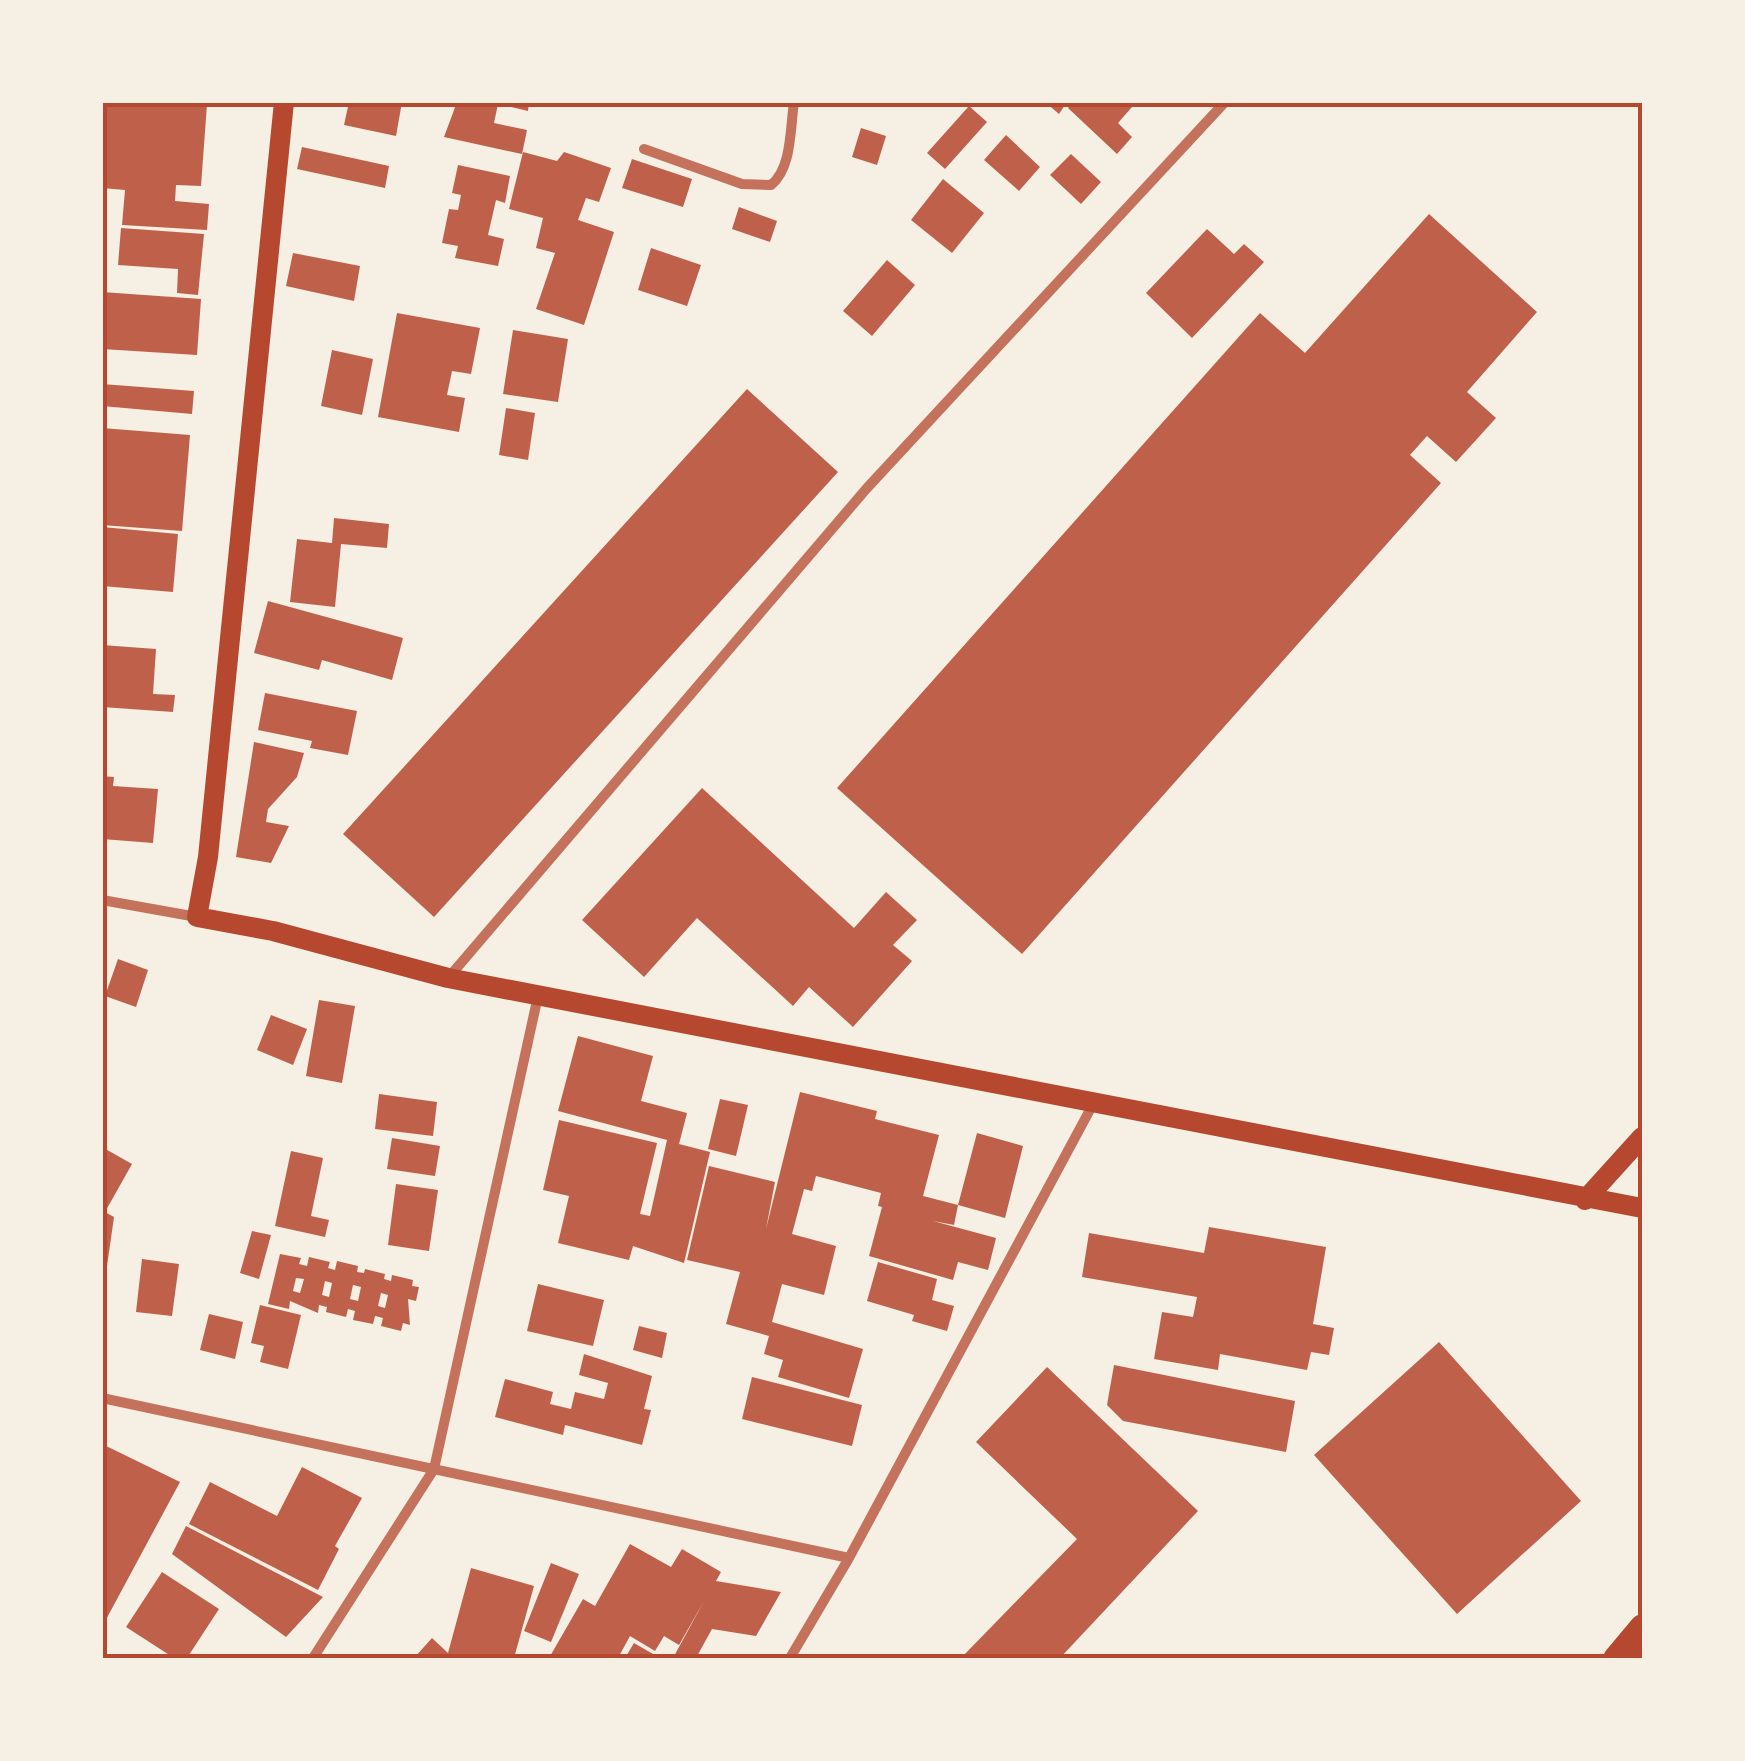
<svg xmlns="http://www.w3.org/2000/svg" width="1745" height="1761" viewBox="0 0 1745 1761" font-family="'IBM Plex Sans',sans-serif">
	<rect width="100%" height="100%" fill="#f6efe4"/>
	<path fill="#bf614a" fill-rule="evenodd" d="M102,102l105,2 -6,82 -25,-1 -1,16 34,3 -2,26 -85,-5 3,-35 -23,-2z
		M349,102h53l-6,34 -52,-11z
		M457,102h72l-1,9 -30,-7 -4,19 33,7 -5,24 -78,-17z
		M1045,102h22l-8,12z
		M1073,102h55l4,5 -14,16 14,14 -15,17 -49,-46z
		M969,106l18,16 -42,47 -18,-16z
		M861,128l25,8 -9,29 -25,-8z
		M1006,135l34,32 -21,24 -35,-31z
		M302,147l87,19 -4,22 -88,-19z
		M523,152l34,9 7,-9 47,16 -12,34 -13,-4 -8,22 36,12 -30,93 -48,-16 19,-56 -19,-5 7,-30 -34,-9z
		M1071,154l30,28 -20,22 -31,-29z
		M632,159l60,20 -9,28 -61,-19z
		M458,165l52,11 -5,27 -9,-3 -8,35 16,4 -6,27 -43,-8 3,-12 -16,-3 7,-34 9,1 3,-15 -9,-2z
		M943,179l41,34 -32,40 -41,-33z
		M739,207l38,14 -7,21 -38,-13z
		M1429,214l108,98 -70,80 29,26 -40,44 -29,-26 -17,19 31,28 -419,471 -185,-166 423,-475 45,40z
		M121,228l83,6 -6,61 -21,-2 1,-24 -60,-4z
		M1207,229l27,25 10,-10 20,18 -72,76 -46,-45z
		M651,248l50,17 -14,41 -49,-16z
		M293,253l67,13 -6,35 -68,-15z
		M887,260l28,25 -43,51 -29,-25z
		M102,292l99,7 -4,56 -95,-6z
		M397,313l83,15 -9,46 -19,-3 -5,24 18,3 -6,34 -81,-15z
		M513,330l55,9 -10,63 -55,-8z
		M332,350l41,9 -11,56 -41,-9z
		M102,384l92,7 -2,23 -90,-8z
		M747,389l91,83 -404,445 -91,-83z
		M506,408l29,5 -7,47 -29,-5z
		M102,428l88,7 -8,96 -80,-6z
		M334,518l55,6 -2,24 -46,-4 -6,63 -45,-5 7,-63 35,4z
		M102,527l76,7 -5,58 -71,-6z
		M268,601l135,37 -11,42 -70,-20 -3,10 -65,-17z
		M102,645l54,4 -3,45 22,1 -2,17 -71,-5z
		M265,693l92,18 -9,44 -38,-7 2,-7 -54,-11z
		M254,742l50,11 -7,24 -29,32 -2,13 23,4 -18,37 -35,-6z
		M102,776l12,1 -1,9 45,3 -5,54 -51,-4z
		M702,788l152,140 32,-36 31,28 -24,25 19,16 -59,66 -44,-40 -16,19 -96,-88 -53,59 -62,-57z
		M118,959l30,11 -12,37 -31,-11z
		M319,1000l36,6 -13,77 -36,-7z
		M271,1015l36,14 -14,36 -36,-15z
		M578,1036l75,20 -12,45 46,12 -8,31 31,8 -26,111 -51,-17 -4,14 -71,-17 11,-47 -26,-6 16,-70 98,23 -17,71 10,2 17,-76 -109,-29z
		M800,1092l77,19 -2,8 64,16 -16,61 35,9 -4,20 -21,-4 63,17 -8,32 -30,-8 -5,18 -84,-24 13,-49 -4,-1 3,-13 -65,-17 -4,15 -8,-2 -12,45 44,12 -12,49 -42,-11 -10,38 91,27 -14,49 -71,-21 5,-17 -19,-6 5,-18 -43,-12 14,-52 -53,-12 22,-94 66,16 -9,47z
		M379,1094l58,8 -4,34 -58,-7z
		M720,1099l28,6 -12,51 -28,-7z
		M977,1133l46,13 -18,72 -47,-13z
		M392,1138l48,8 -5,30 -48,-7z
		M102,1147l30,17 -27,48 9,5 -7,49 -5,-2z
		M291,1151l32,7 -12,58 18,4 -4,17 -50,-11z
		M396,1184l42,6 -9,61 -41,-6z
		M1209,1227l117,20 -13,77 21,4 -5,27 -18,-3 -4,18 -87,-16 -2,16 -64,-11 8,-47 31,5 4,-20 -115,-20 7,-44 115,20z
		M252,1231l19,4 -12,44 -19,-6z
		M280,1254l21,4 -2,6 8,2 2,-9 21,5 -2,6 7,2 2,-9 21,5 -1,6 7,1 1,-4 20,5 -1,5 7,2 1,-6 21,5 -1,6 7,1 -3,14 -8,-2 2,26 -7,-2 -2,8 -20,-5 2,-8 -8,-2 -2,8 -20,-4 2,-9 -7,-2 -2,8 -20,-5 1,-5 -8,-2 -1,8 -28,-12 -1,8 -21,-5zM296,1278l8,1 -4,14 -7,-2zM325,1281l7,2 -3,14 -7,-2zM353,1285l8,2 -3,14 -8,-2zM381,1293l7,2 -3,13 -7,-2z
		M142,1259l37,5 -7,52 -36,-4z
		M878,1262l59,17 -5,21 22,6 -7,25 -35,-10 2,-6 -47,-14z
		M538,1284l66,16 -11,46 -66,-15z
		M260,1305l41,10 -13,54 -28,-7 4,-16 -13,-3z
		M209,1314l34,8 -8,37 -35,-9z
		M639,1326l28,7 -5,25 -29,-8z
		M1439,1342l142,159 -124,113 -143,-159z
		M584,1354l68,22 -8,33 7,1 -9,35 -77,-20 -2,10 -68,-18 10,-38 48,13 -3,12 21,5 4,-17 29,7 4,-16 -29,-8z
		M1114,1365l181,36 -9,51 -163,-31 -16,-16z
		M1047,1367l151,144 -138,147h-99l116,-119 -101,-97z
		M752,1377l110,28 -10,41 -110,-27z
		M102,1444l78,38 -78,145z
		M302,1467l60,31 -27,48 4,3 -21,41 -129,-66 21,-42 67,34z
		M186,1526l137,71 -37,40 -114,-83z
		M630,1544l41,23 11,-18 39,23 -5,9 65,11 -25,44 -44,-7 -16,29h-23l31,-57 -25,44 -15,-9 -9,15 -25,-15 -12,22h-69l34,-59 12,7z
		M551,1563l28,11 -28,68 -27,-11z
		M471,1568l63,18 -20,72h-100l18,-20 16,15z
		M162,1572l57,37 -32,49h-13l-48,-31z
		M634,1643l26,15h-35z"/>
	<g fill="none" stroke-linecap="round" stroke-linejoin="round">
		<path stroke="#c5725c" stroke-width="10" d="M644,149l98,35 29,1c21,-17 19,-56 23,-83
			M102,900l95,17
			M449,977l418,-489 358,-386
			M102,1398l747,160
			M313,1658l121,-189 104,-473
			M790,1658l59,-100 243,-452"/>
		<path stroke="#b5482f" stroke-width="20" d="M284,102l-76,755 -11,60 76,14 175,47 1194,230
			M1585,1200l57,-63"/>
		<path stroke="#b5482f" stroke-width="25" d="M1616,1658l26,-31
			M1640,1658l2,-1"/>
	</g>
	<rect width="1745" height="1761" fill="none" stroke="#f6efe4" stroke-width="210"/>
	<rect x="105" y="105" width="1535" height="1551" fill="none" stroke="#b5482f" stroke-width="4"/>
</svg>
